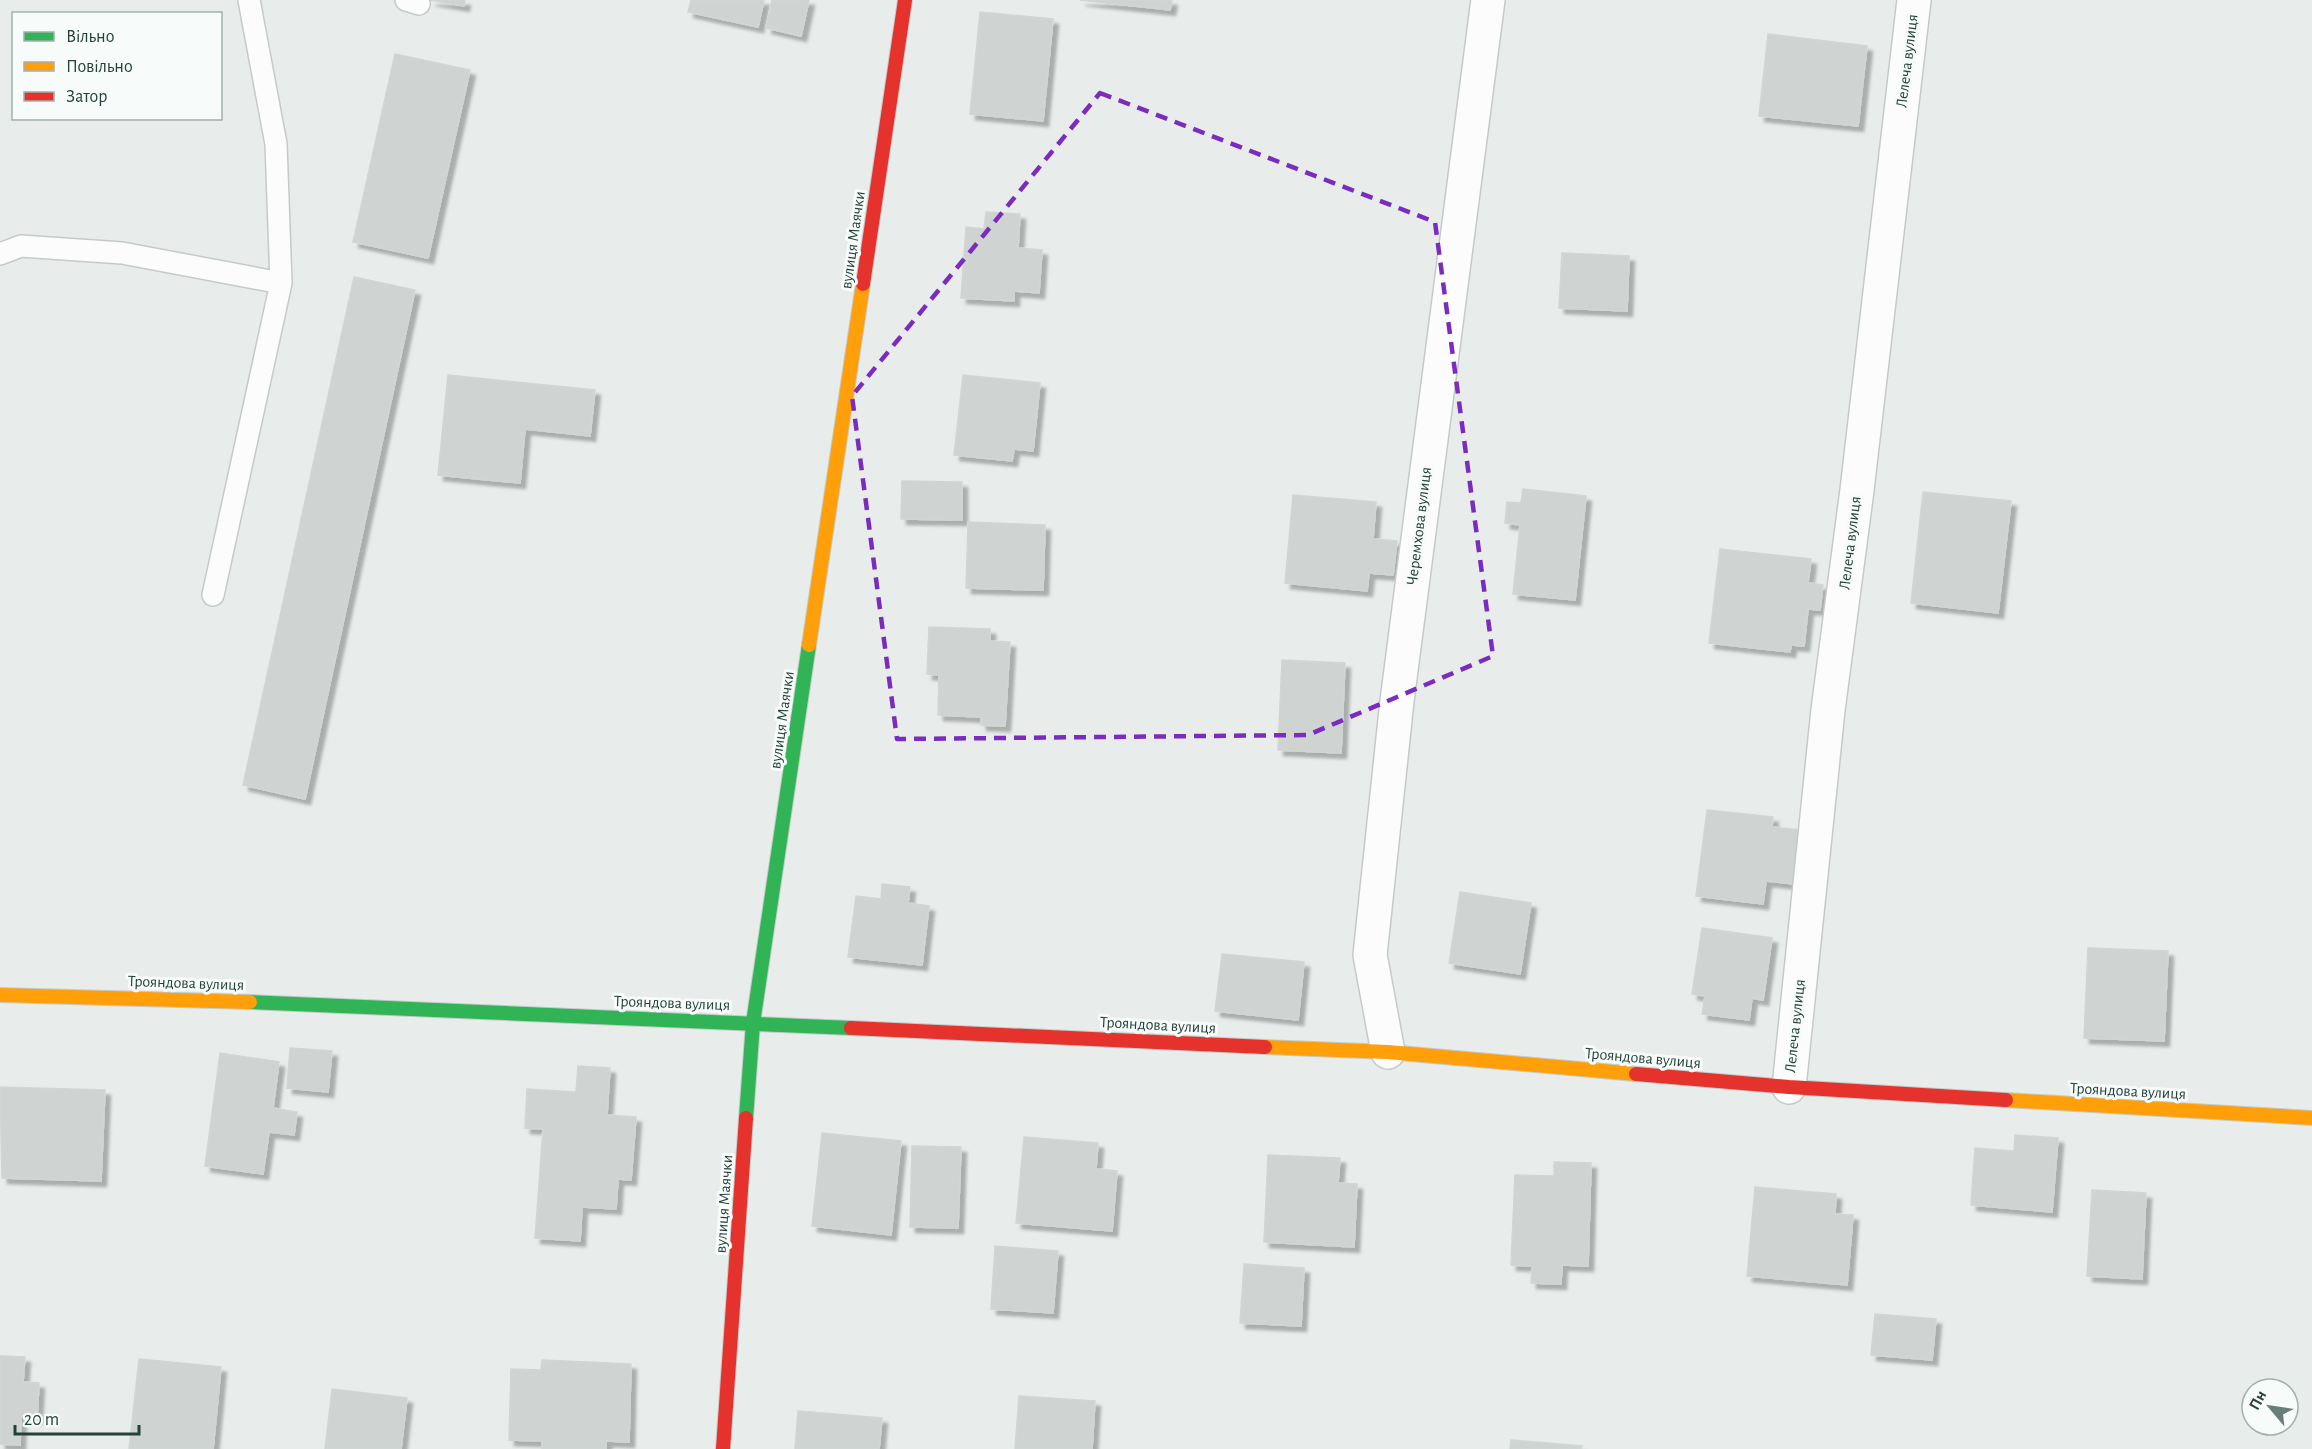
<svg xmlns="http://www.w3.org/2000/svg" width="2312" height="1449" viewBox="0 0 2312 1449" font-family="'Alegreya Sans',sans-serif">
	<defs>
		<filter id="shadow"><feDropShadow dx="5.5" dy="5.5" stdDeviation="1.5" flood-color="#0004"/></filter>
	</defs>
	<rect width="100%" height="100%" fill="#e8edeb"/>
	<path fill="#cfd4d2" stroke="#d1d6d4" stroke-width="1.5" filter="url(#shadow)" d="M430,0h35l-1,6z
		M691,0h73l-6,27 -70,-15z
		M772,0h37l-8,36 -35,-8z
		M1080,0h92l-2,10z
		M980,12l73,7 -10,102 -73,-7z
		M1768,34l99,12 -9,80 -99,-10z
		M395,54l75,16 -42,188 -75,-16z
		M986,212l34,2 -2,34 24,2 -3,43 -25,-2v10l-53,-3 5,-71 18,2z
		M1562,253l67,3 -2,55 -68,-3z
		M354,277l61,13 -110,509 -62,-14z
		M448,375l147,15 -5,46 -65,-7 -5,54 -82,-8z
		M963,375l77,8 -7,68 -19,-2 -2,12 -58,-6z
		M902,481l60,1v38l-61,-1z
		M1523,489l63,7 -11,104 -62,-6 7,-69 -15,-2 2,-21 14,1z
		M1923,492l88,9 -13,112 -87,-10z
		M1293,495l83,7 -3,37 24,2 -4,34 -24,-2 -2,18 -82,-8z
		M968,522l77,3 -2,65 -77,-2z
		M1720,549l91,10 -3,24 15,2 -3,25 -12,-1 -4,37 -13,-1 -1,7 -81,-9z
		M929,627l61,2v12l20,1 -5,84 -24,-1v-8l-43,-2 1,-40 -12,-1z
		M1282,660l63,3 -4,90 -63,-3z
		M1707,810l66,7 -1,10 28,3 -6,54 -28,-3 -3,23 -67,-8z
		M882,884l28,3 -2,16 21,3 -7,59 -74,-8 8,-61 25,3z
		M1460,892l71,11 -11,71 -71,-11z
		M1702,928l70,10 -9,62 -11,-2 -3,22 -47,-6 3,-18 -13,-2z
		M2088,948l80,3 -4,90 -80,-3z
		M1222,954l82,8 -6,58 -83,-9z
		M290,1048l42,3 -4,41 -41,-4z
		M220,1053l59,9 -6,46 24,4 -3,23 -25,-3 -6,42 -58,-8z
		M578,1066l32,2 -3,47 29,2 -5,63 -13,-1 -2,30 -34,-2 -2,34 -45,-3 8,-109 -18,-1 2,-39 49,3z
		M0,1087l105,3 -4,91 -99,-3z
		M822,1133l79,8 -10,94 -79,-9z
		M2015,1135l43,3 -6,74 -81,-7 4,-57 39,3z
		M1024,1137l74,6 -2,26 21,2 -5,60 -96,-8z
		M912,1146l49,1 -3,81 -48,-1z
		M1268,1155l72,3 -2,25 19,1 -3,63 -90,-5z
		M1554,1162l37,1 -3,103 -26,-1 -1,19 -30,-1 1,-17 -21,-1 4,-90 39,1z
		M1755,1187l81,7 -1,20 18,1 -6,70 -100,-9z
		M2092,1190l54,3 -4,86 -55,-3z
		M995,1246l63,5 -5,62 -62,-4z
		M1244,1264l60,4 -3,58 -61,-3z
		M1875,1314l61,5 -4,41 -61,-5z
		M0,1356l25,1 -2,25 16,1 -2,36 -16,-2 -1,28 -20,-1z
		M139,1359l82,8 -8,82h-84z
		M542,1360l89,4 -2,78 -23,-1v8h-64v-8l-33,-1 2,-71 30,1z
		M332,1389l75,9 -6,51h-76z
		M1019,1396l76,5 -3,48h-77z
		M798,1411l84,7 -3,31h-84z
		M1511,1440l71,6 -1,3h-71z"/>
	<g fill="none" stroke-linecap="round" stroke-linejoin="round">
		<defs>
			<path id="lane" d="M249,0l27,144 5,139
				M406,0l13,4
				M0,254l21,-8 101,7 159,30 -68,312"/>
			<path id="street" d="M1388,1052l-18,-97 27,-254 91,-701
				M1789,1087l39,-377 29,-220 57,-490"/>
			<path id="fast" d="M250,1002l601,26
				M746,1118l7,-95 56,-378"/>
			<path id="slow" d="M809,645l54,-361
				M0,995l250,7
				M1265,1047l123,5 248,22
				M2006,1100l306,18"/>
			<path id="jam" d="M863,284l42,-284
				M851,1028l414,19
				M1636,1074l153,13 217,13
				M723,1449l23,-331"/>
		</defs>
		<use href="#lane" stroke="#c5cac8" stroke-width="24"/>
		<use href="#street" stroke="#c5cac8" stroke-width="36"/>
		<use href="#fast" stroke="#c3cbc8" stroke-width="16"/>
		<use href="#slow" stroke="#c3cbc8" stroke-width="16"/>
		<use href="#jam" stroke="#c3cbc8" stroke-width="16"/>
		<use href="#lane" stroke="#fcfcfc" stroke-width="21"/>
		<use href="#street" stroke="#fcfcfc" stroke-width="33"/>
		<use href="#fast" stroke="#30b455" stroke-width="14"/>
		<use href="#slow" stroke="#ff9f0a" stroke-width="14"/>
		<use href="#jam" stroke="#e5322d" stroke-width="14"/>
	</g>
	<path fill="none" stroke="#7b2cbf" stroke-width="4.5" stroke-dasharray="12 8" stroke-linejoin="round" d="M1100,93l335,129 58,434 -185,79 -411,4 -45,-343z"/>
	<g text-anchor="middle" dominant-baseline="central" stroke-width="6" stroke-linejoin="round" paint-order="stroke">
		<g font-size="16" fill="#24423a" stroke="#f7fbf9">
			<text transform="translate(1907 61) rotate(-83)">Лелеча вулиця</text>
			<text transform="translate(853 240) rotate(-82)">вулиця Маячки</text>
			<text transform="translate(1419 526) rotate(-83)">Черемхова вулиця</text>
			<text transform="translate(1850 543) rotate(-83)">Лелеча вулиця</text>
			<text transform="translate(782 720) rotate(-82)">вулиця Маячки</text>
			<text transform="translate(186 983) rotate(2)">Трояндова вулиця</text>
			<text transform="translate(672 1003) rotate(2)">Трояндова вулиця</text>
			<text transform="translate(1158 1025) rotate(3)">Трояндова вулиця</text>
			<text transform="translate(1795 1026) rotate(-84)">Лелеча вулиця</text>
			<text transform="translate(1643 1058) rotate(5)">Трояндова вулиця</text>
			<text transform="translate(2128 1091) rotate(3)">Трояндова вулиця</text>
			<text transform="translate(724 1204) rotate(-86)">вулиця Маячки</text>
		</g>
	</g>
	<rect x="12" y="12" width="210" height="108" fill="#f7fbf9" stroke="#a3b1ad" stroke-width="1.5"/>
	<rect x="24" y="32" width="30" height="9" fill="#30b455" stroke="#a3b1ad" stroke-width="1.5"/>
	<text x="66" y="42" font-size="18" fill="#24423a">Вільно</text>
	<rect x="24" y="62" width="30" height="9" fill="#ff9f0a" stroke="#a3b1ad" stroke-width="1.5"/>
	<text x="66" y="72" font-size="18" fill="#24423a">Повільно</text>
	<rect x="24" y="92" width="30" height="9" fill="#e5322d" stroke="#a3b1ad" stroke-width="1.5"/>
	<text x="66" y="102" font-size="18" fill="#24423a">Затор</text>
	<g transform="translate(2270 1407) rotate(299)"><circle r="28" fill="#f7fbf9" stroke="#a3b1ad" stroke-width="1.5"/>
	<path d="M0-4.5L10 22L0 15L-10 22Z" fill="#697e78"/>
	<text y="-9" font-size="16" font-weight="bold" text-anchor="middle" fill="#24423a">Пн</text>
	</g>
	<path d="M15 1425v9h124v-9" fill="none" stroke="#24423a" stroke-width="3"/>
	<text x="24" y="1425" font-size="18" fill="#24423a" stroke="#f7fbf9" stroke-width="4.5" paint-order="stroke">20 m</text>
</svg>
